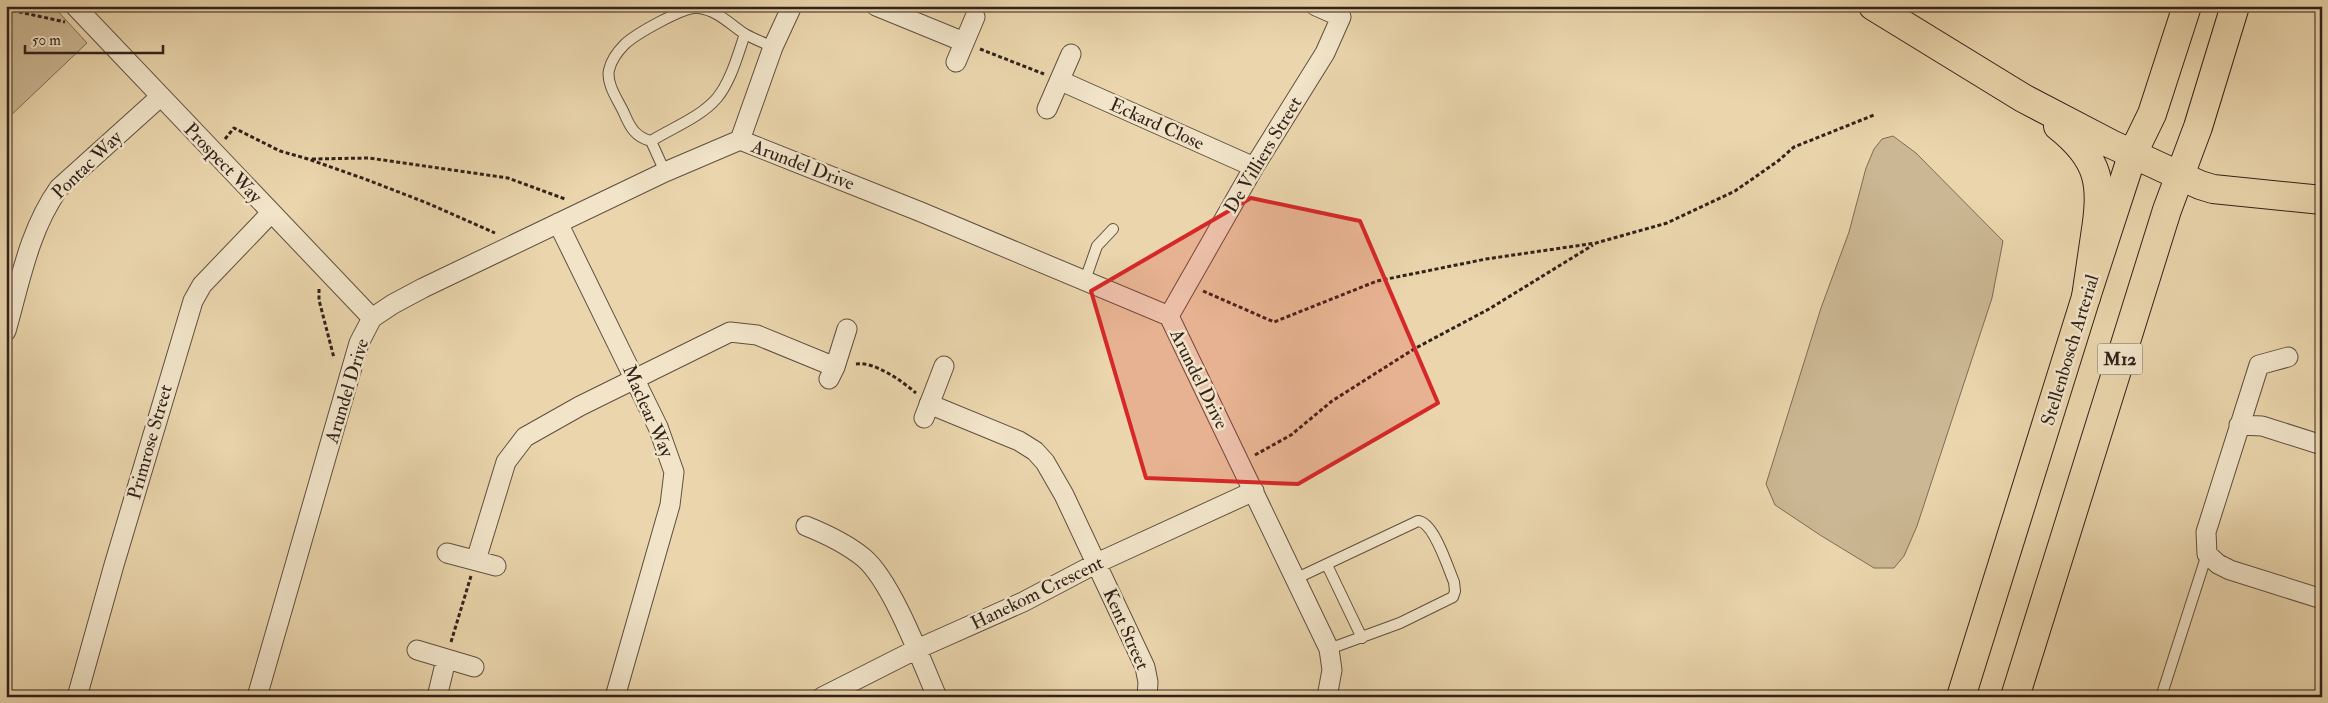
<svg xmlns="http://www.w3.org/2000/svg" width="2328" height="703" viewBox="0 0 2328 703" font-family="'IM FELL Double Pica',serif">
	<rect width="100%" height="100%" fill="#ead5ac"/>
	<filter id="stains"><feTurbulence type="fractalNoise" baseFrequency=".004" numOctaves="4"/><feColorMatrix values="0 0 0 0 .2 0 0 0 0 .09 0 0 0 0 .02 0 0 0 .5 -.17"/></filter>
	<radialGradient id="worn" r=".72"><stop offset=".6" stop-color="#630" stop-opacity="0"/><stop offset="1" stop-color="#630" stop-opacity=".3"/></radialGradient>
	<path fill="#cbb793" stroke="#7e6c57" d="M6,6h47l34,37 -81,77z
		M1893,136l23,17 87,88 -11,57 -75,228 -13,30 -10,12h-20l-54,-33 -45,-30 -9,-21 55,-176 28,-76 17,-64 8,-19 8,-10z"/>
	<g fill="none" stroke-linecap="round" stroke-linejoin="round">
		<defs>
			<path id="lane" d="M651,141c21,-13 50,-24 66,-43 14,-17 21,-44 28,-64
				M665,172l-14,-31c-16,-4 -21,-14 -27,-28 -6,-13 -18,-29 -15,-43 2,-9 9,-19 16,-26 11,-10 59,-38 74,-36 18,2 32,17 46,26 9,5 19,9 28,13
				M1085,280l12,-34 16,-17
				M1327,565l35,73
				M1295,579l123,-58c16,1 30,47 36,61l1,9 -2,6 -53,26 -71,26
				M2161,697l46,-143"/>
			<path id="street" d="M75,6l297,312
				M876,6l88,36
				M956,62l19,-45
				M1061,81l193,86
				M1047,109l24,-55
				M740,140l33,-93 19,-41
				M558,223l100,204 16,45 -4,33 -55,192
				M1169,316l85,-149 71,-114 16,-36 -25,-11
				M6,331c14,-49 23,-101 53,-143l101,-91
				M2288,357l-29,8 -53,167 1,22 11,10 12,6 92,29
				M829,379l6,-12 12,-38
				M929,404l90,37 16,10 10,11 19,33 81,172 3,15 -1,15
				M924,418l20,-52
				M2239,425l23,1 60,19
				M806,526c20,8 41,18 58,32 28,24 57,102 73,139
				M447,553l49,13
				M476,560l30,-98 19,-25 55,-31 150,-74 27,3 78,32
				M417,650l57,17
				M77,697l37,-132 79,-264 9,-16 69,-72
				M257,697l102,-354 13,-25 21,-14 30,-16 242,-116 75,-32 181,72 248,104 160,333 3,21 -5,27
				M437,697l9,-37
				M822,697l93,-47 108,-48 74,-39 157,-72"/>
			<path id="primary" d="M1961,697l125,-400 47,-144 19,-39 35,-108
				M2015,697l152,-487 31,-83 37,-121"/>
			<path id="highway" d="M1873,6l150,92 88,46 89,41 13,4 109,11
				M2058,126c43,34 45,59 37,110 -3,20 -6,40 -9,61"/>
		</defs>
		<use href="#lane" stroke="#5f4f3f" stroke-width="12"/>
		<use href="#street" stroke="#5f4f3f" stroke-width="21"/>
		<use href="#primary" stroke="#31221b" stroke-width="30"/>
		<use href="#highway" stroke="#31221b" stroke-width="30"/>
		<path stroke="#31221b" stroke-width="3" stroke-dasharray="4 2.5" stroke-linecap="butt" d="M6,9l59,13
			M980,49l64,25
			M225,139l9,-11 46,23 28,8 57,20 62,24 68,30
			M312,159l57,-1 139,20 57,21
			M319,289v11l15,58
			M1203,291l71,31 103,-41 109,-22 110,-16 71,-20 68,-32 43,-30 16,-14 80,-32
			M856,364c18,-3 46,17 60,29
			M1255,455l36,-20 41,-34 82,-52 75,-40 104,-64
			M451,642l20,-66"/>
		<use href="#lane" stroke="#f1e4c9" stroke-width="10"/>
		<use href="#street" stroke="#f1e4c9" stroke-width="19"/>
		<use href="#primary" stroke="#ead5ac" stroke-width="28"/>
		<use href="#highway" stroke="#ead5ac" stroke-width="28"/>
	</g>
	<path fill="#d62828" fill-opacity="0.2" stroke="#d62828" stroke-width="4" stroke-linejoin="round" d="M1251,198l109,23 78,182 -140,81 -152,-6 -55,-187z"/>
	<g text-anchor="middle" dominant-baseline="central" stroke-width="5" stroke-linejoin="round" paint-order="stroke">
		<rect fill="#f1e4c9" stroke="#6b5c4f" stroke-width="1" x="2097.5" y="343.5" width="45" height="31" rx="4"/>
		<g font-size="18" font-weight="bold" fill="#31221b">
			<text x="2120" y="359">M12</text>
		</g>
		<g font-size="19" fill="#31221b" stroke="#f1e4c9">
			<text transform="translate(1157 124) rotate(24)">Eckard Close</text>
			<text transform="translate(1263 155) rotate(-59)">De Villiers Street</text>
			<text transform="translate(223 163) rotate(46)">Prospect Way</text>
			<text transform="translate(87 165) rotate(-44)">Pontac Way</text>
			<text transform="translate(803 165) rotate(21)">Arundel Drive</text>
			<text transform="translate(2070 350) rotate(-73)">Stellenbosch Arterial</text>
			<text transform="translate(1199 379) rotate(64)">Arundel Drive</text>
			<text transform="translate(347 391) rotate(-73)">Arundel Drive</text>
			<text transform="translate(648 411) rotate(66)">Maclear Way</text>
			<text transform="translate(150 442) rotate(-74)">Primrose Street</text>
			<text transform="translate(1037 593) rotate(-26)">Hanekom Crescent</text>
			<text transform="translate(1126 629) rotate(66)">Kent Street</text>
		</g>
	</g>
	<rect width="2328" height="703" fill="none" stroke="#ead5ac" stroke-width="25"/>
	<rect x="8" y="8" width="2313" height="688" fill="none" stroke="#31221b" stroke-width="2.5"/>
	<rect x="12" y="12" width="2303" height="678" fill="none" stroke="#31221b"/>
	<path d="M25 45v8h138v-8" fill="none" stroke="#31221b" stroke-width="2.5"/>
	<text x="32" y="45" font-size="15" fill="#31221b" stroke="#f1e4c9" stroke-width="4" paint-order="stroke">50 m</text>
	<rect width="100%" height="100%" filter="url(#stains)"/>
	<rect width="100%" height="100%" fill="url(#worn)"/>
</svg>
